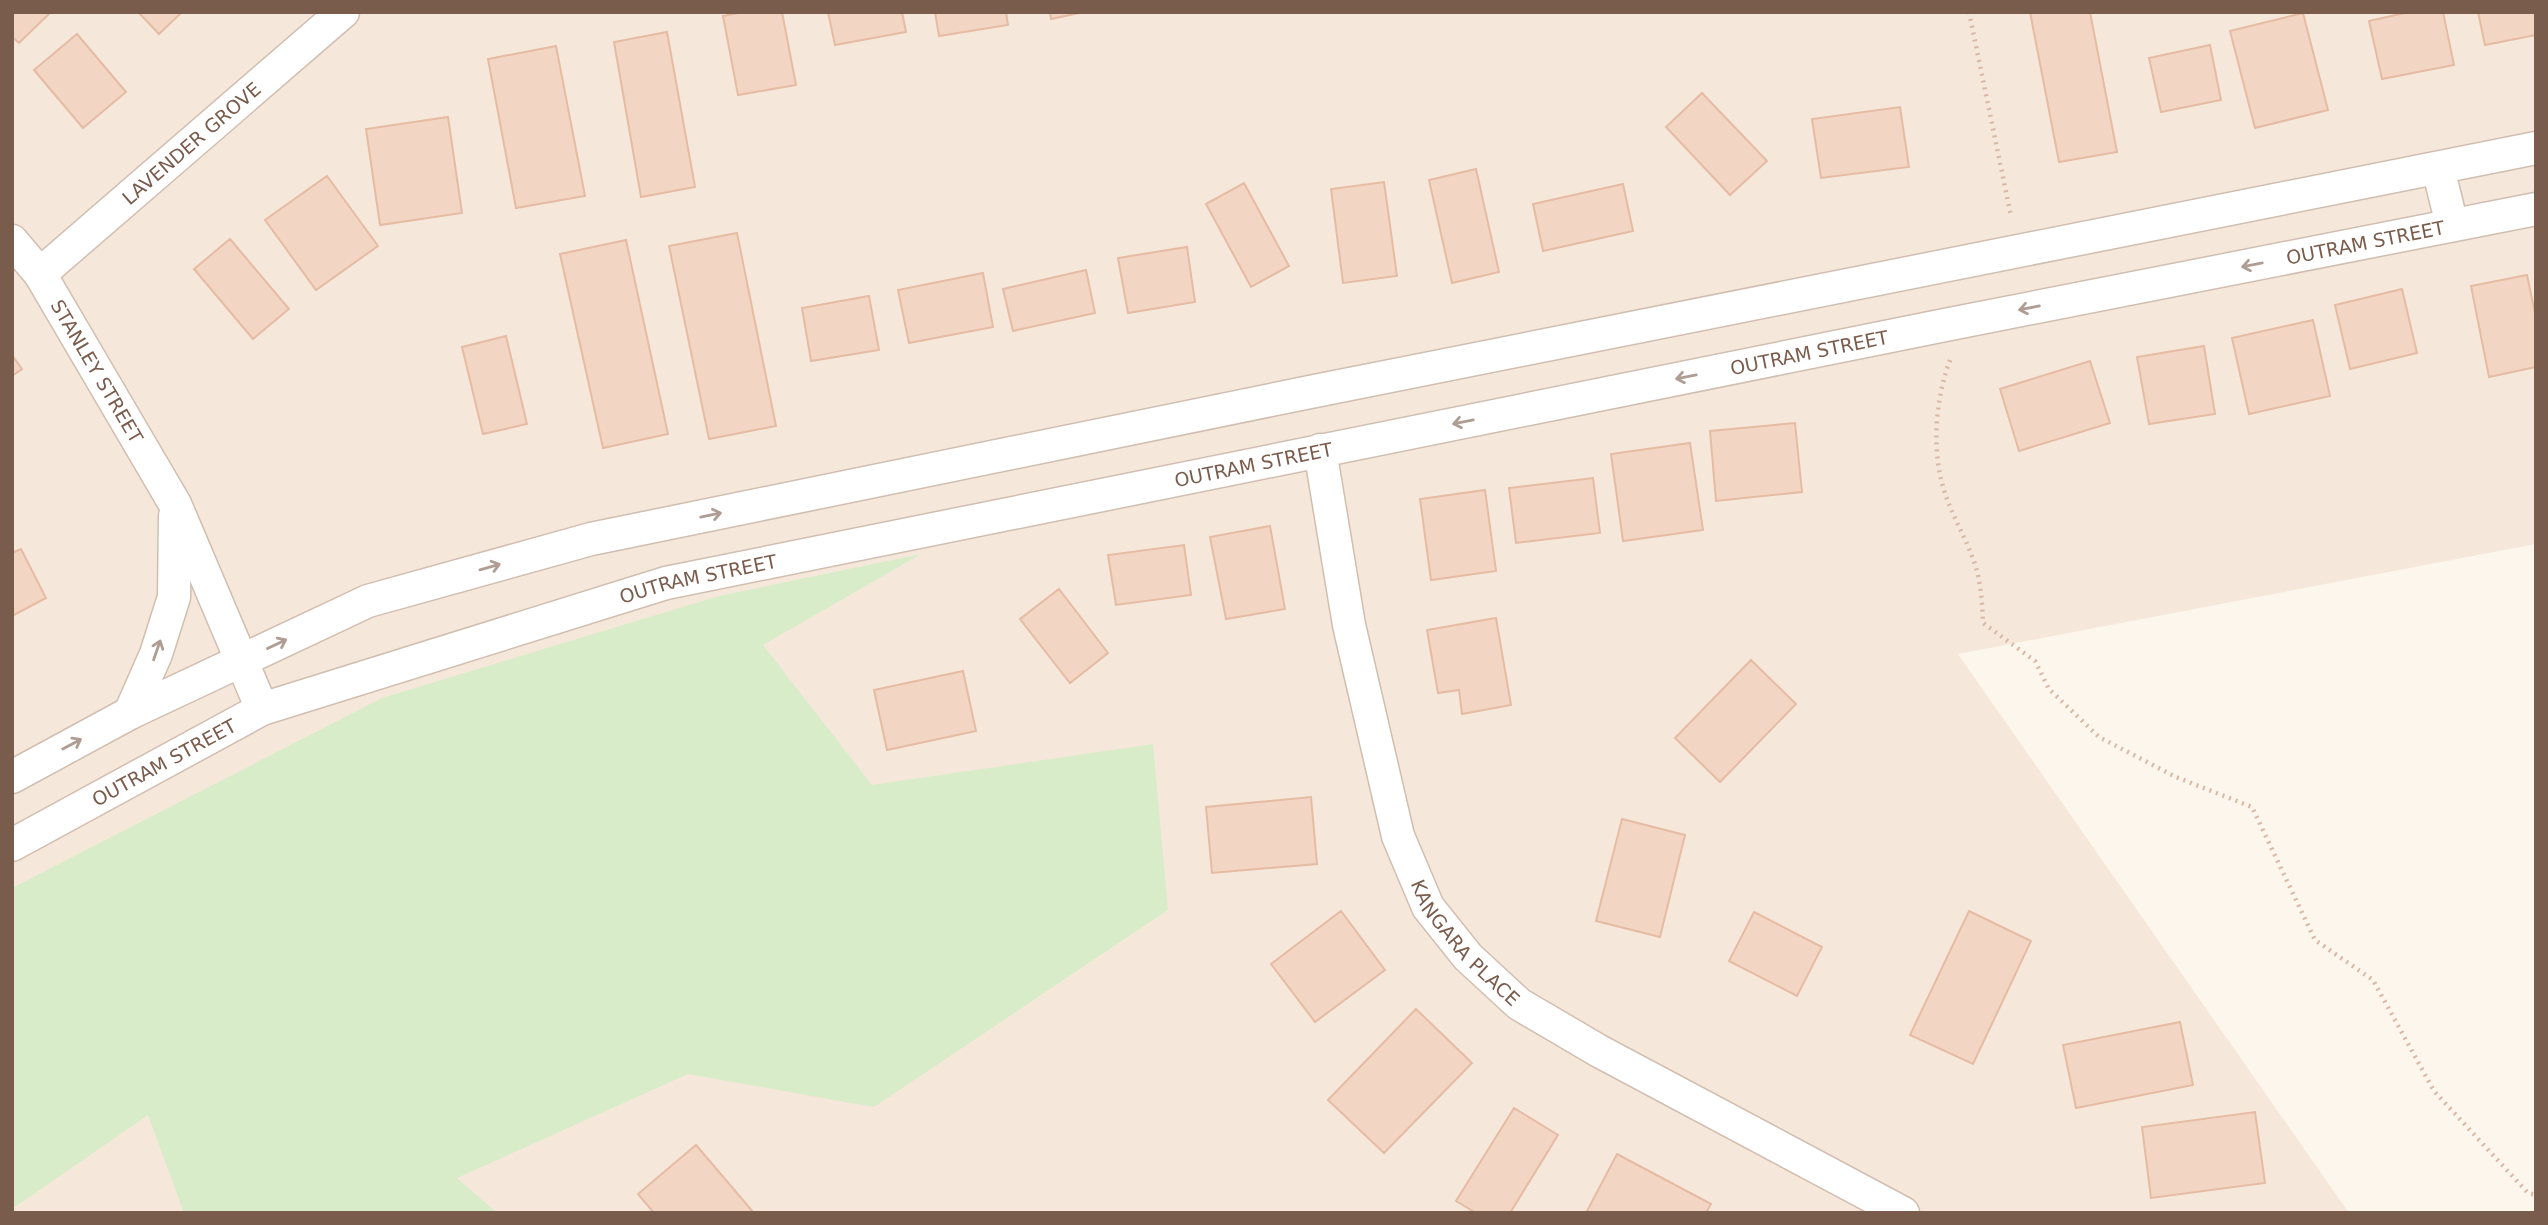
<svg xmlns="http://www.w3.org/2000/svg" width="2548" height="1225" viewBox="0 0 2548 1225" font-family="'DejaVu Sans',sans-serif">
	<rect width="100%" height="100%" fill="#fdf6ec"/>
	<path fill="#f5e8da" d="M12,12h2524v532l-578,110 391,559h-2337z"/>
	<path fill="#d8ecc9" d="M921,554l-158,91 109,140 281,-41 15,166 -294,197 -186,-33 -231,104 40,35h-313l-36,-98 -136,94v-321l370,-190 337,-102z"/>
	<path fill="#f3d5c3" stroke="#e6bba3" stroke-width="2" d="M12,12h39l-32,31 -7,-6z
		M138,12h44l-23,22z
		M743,12h39l14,73 -58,10 -15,-79z
		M828,12h74l4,20 -71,13z
		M935,12h71l2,13 -69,11z
		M1050,12h34l-33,7z
		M2030,12h60l27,140 -58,10z
		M2409,12h34l11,53 -72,14 -13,-58z
		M2478,12h58v23l-51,10z
		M2303,13l25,97 -73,18 -25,-97z
		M667,32l28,155 -54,10 -27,-155z
		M77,34l49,58 -43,36 -49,-58z
		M2210,45l11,55 -60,12 -12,-54z
		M556,46l29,150 -69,12 -28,-149z
		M1702,93l65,68 -37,34 -64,-68z
		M1900,107l9,60 -88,11 -9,-59z
		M448,117l14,96 -82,12 -14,-96z
		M1476,169l23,103 -47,11 -23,-103z
		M327,176l51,70 -62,44 -51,-70z
		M1384,182l13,94 -54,7 -12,-94z
		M1244,183l45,83 -38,21 -45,-83z
		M1623,184l10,47 -90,20 -10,-47z
		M737,233l39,193 -67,13 -40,-193z
		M230,239l59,70 -36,30 -59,-70z
		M626,240l42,194 -65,14 -43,-194z
		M1187,247l8,55 -67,11 -10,-55z
		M1086,270l9,43 -82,18 -10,-42z
		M983,273l10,54 -84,16 -11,-53z
		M2527,275l9,43v49l-47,10 -18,-91z
		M2402,289l15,64 -67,16 -15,-64z
		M869,296l10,54 -68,11 -9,-53z
		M2313,320l17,76 -81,18 -17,-76z
		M506,336l21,88 -44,10 -21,-87z
		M2204,346l11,68 -66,10 -12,-67z
		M12,355l10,14 -10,7z
		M2090,361l20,62 -91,28 -19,-62z
		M1795,423l7,69 -86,9 -6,-70z
		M1690,443l13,87 -80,11 -12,-87z
		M1593,478l7,55 -84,10 -7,-55z
		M1485,490l11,81 -65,9 -11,-81z
		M1270,526l15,83 -59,10 -16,-82z
		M1184,545l7,50 -75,10 -8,-50z
		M21,549l25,49 -34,18v-63z
		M1059,589l49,64 -38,30 -50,-64z
		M1496,618l15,87 -49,9 -3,-24 -21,3 -11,-63z
		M1751,660l45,44 -76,78 -45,-44z
		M963,671l13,60 -89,19 -13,-60z
		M1311,797l6,67 -105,9 -6,-66z
		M1622,819l63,16 -25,102 -64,-16z
		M1341,911l44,59 -70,52 -44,-58z
		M1969,911l62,30 -58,123 -63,-29z
		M1754,912l68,35 -25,49 -68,-35z
		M1416,1009l56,54 -88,90 -56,-53z
		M2180,1022l13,63 -117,23 -13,-63z
		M1514,1108l44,27 -48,78h-34l-20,-12z
		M2255,1112l10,71 -114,15 -9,-71z
		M696,1145l58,68h-100l-16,-19z
		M1617,1154l94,50 -5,9h-120z"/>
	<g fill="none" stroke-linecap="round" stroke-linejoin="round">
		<defs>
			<g id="minor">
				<path d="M2438,168l14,57"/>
				<path id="s1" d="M12,241l28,33 135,230 87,205"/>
				<path id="s2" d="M40,274l303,-262"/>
				<path id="s3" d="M1320,450l29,175 49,211 30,71 40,50 51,47 80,47 304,162"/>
				<path d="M130,713l26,-59 18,-57 1,-81"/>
				<path d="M12,777l118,-64 238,-112 223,-62 719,-147 1226,-244"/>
				<path id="s4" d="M12,845l250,-136 404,-126 1279,-258 591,-116"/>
			</g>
		</defs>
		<use href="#minor" stroke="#d1beb0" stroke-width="35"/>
		<path stroke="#d9b8a5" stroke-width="4.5" stroke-dasharray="2 5" stroke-linecap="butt" d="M1969,12l42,204
			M1950,360c-15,41 -19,91 -5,133 7,23 20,43 28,66 8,20 9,42 10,64l52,38 14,28 50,48 77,40 76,30 63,133 58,40 61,111 94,102 8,2"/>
		<use href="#minor" stroke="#fff" stroke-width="32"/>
	</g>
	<defs><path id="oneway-shaft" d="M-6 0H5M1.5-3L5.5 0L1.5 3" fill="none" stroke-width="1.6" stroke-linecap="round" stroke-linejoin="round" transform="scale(1.75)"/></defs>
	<g stroke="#af9d94">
		<use href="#oneway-shaft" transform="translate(2252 265) rotate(169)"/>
		<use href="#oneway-shaft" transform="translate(2029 308) rotate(169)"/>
		<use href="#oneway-shaft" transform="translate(1686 377) rotate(169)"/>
		<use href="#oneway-shaft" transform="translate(1463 422) rotate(169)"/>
		<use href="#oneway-shaft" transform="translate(711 515) rotate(-12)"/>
		<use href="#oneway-shaft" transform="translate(490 567) rotate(-16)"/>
		<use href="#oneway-shaft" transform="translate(277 644) rotate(-25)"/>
		<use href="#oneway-shaft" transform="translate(157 650) rotate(-71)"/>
		<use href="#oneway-shaft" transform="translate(72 744) rotate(-28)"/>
	</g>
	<g text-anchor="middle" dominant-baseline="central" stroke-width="6" stroke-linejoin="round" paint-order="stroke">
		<g font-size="19" fill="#7a5c4d" stroke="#fffaf3">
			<text stroke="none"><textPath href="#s2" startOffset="200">LAVENDER GROVE</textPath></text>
			<text stroke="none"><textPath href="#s4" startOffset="2441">OUTRAM STREET</textPath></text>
			<text stroke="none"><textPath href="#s4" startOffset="1874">OUTRAM STREET</textPath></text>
			<text stroke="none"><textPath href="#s1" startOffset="156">STANLEY STREET</textPath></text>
			<text stroke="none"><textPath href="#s4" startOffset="1307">OUTRAM STREET</textPath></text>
			<text stroke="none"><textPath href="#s4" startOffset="740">OUTRAM STREET</textPath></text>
			<text stroke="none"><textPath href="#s4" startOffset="173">OUTRAM STREET</textPath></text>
			<text stroke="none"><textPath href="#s3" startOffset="522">KANGARA PLACE</textPath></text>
		</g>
	</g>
	<rect width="2548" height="1225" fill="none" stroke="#7a5c4d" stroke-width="28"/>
</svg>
